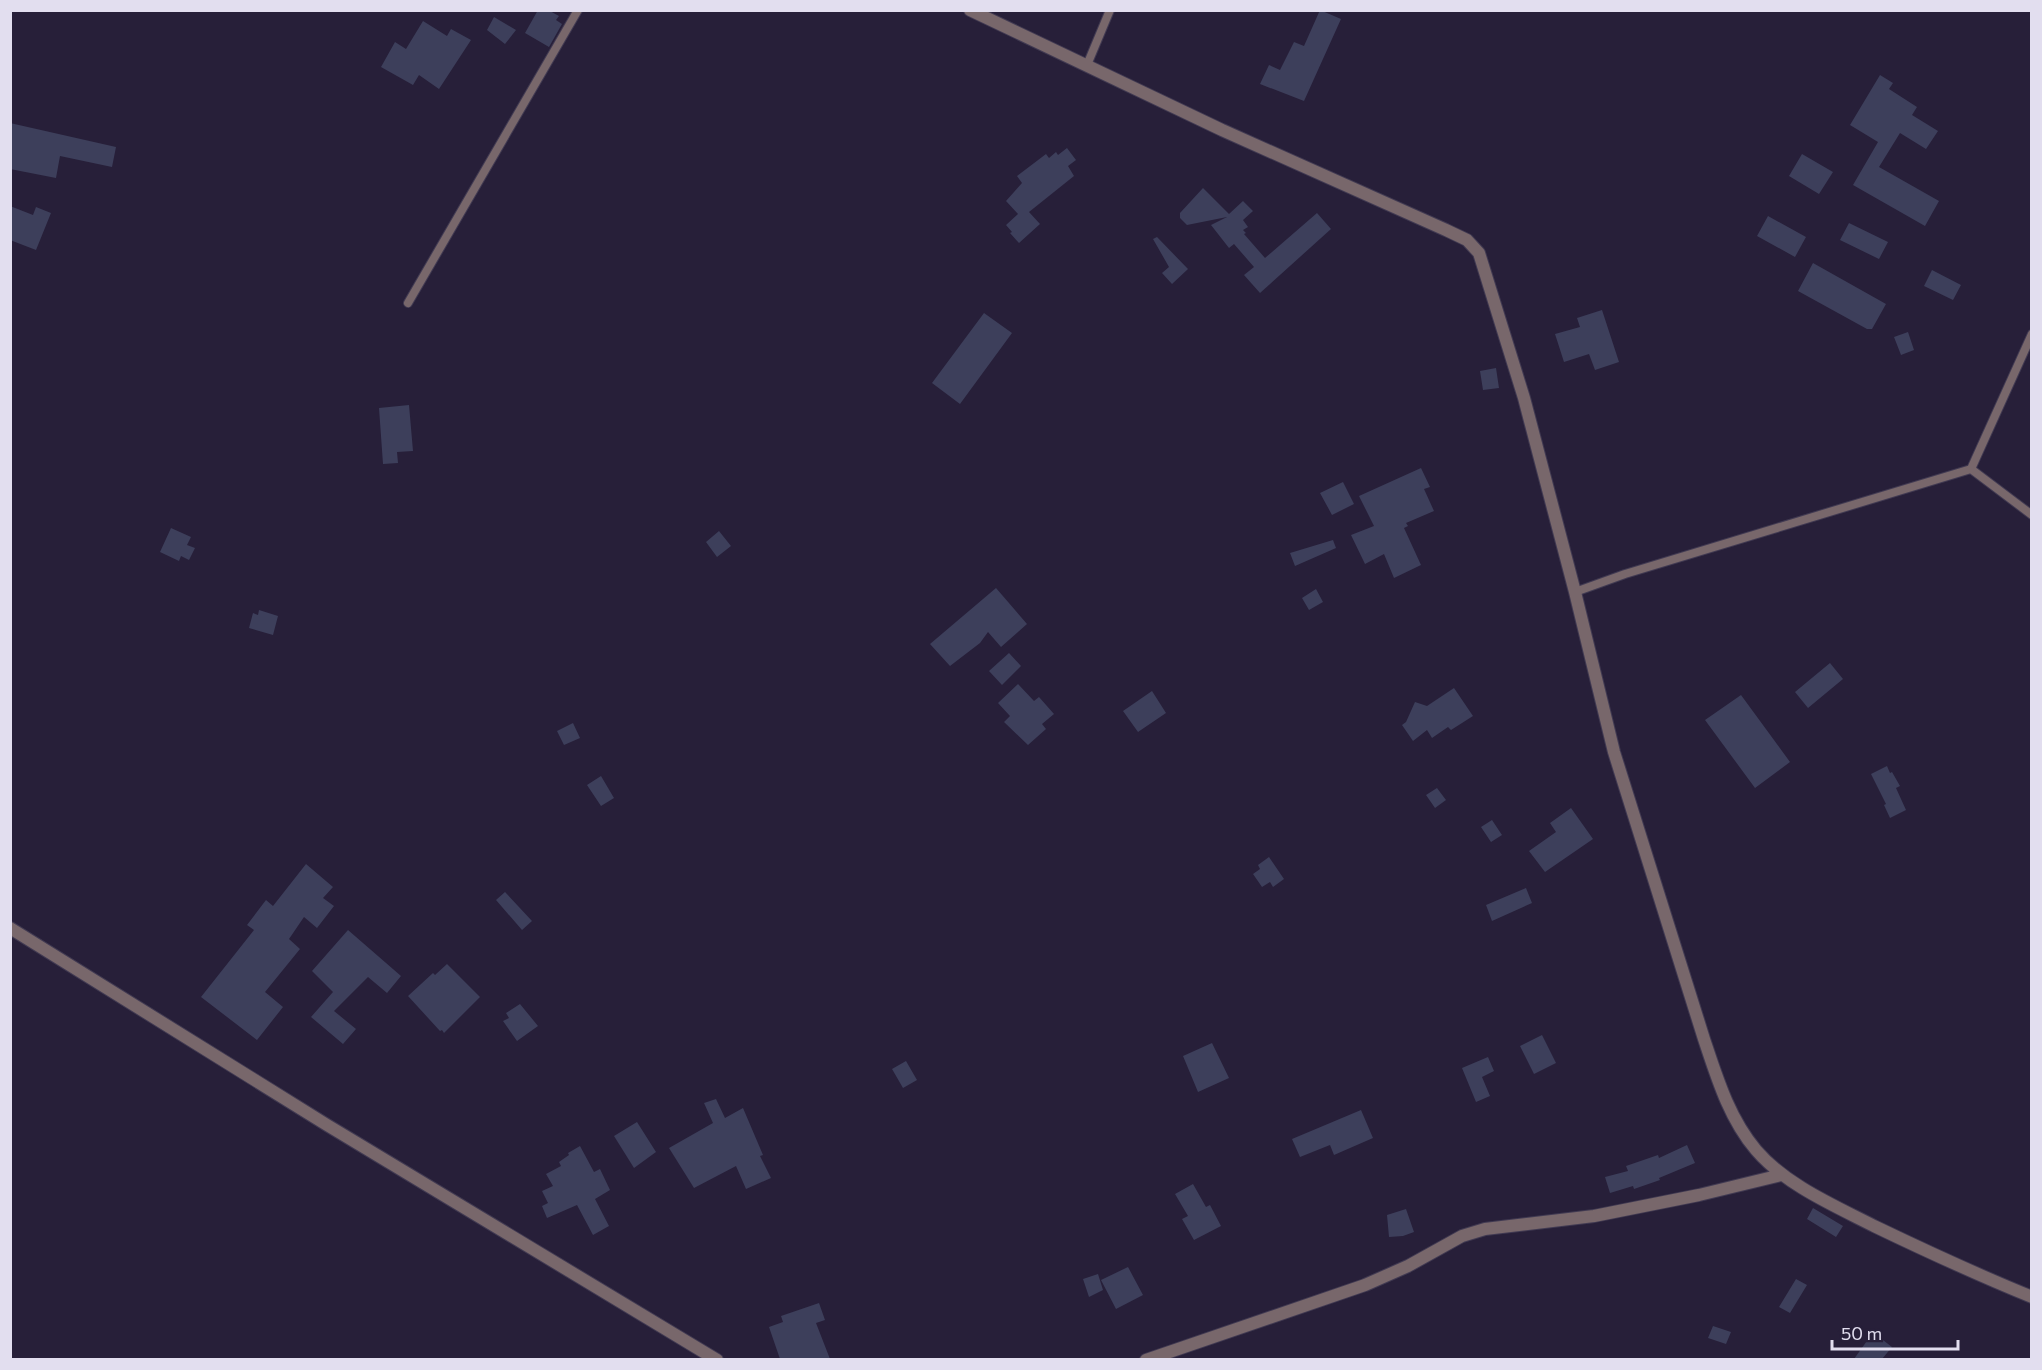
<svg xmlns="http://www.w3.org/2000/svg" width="2042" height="1370" viewBox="0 0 2042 1370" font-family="Commissioner,sans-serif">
	<rect width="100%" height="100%" fill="#271f39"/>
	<path fill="#3d3f5b" d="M538,10h10l11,6 -3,4 6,4 -13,23 -24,-14z
		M1320,10l21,9 -37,82 -44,-17 9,-19 11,5 14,-28 10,4z
		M494,17l22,13 -11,14 -18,-14z
		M423,21l24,15 4,-7 20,11 -32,49 -20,-14 -6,10 -32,-18 14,-25 11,7z
		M1880,75l13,8 -4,6 28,18 -5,8 26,16 -12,18 -26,-16 -21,34 60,34 -14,25 -72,-41 25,-43 -28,-17z
		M10,123l106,24 -4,20 -52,-11 -4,22 -46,-9z
		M1067,148l9,12 -8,6 6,10 -45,36 11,12 -21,19 -9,-10 2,-1 -6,-7 12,-11 -12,-13 16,-18 -5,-7 29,-22 3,4 7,-6 2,3z
		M1802,154l31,18 -14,22 -30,-18z
		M1203,188l26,26 14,-13 10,10 -10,9 5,7 -5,3 3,3 -2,1 21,24 52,-45 14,16 -71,64 -16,-18 10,-8 -20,-23 -5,4 -18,-23 16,-8 -40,8 -7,-7v-5z
		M10,206l23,9 3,-8 15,6 -15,37 -26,-10z
		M1768,216l38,21 -11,20 -38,-21z
		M1849,223l39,19 -9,17 -39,-19z
		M1157,237l31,32 -16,15 -10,-11 7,-6 -16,-28z
		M1813,263l73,41 -14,25h-5l-69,-38z
		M1932,270l29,15 -8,15 -29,-14z
		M1602,310l17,52 -24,8 -6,-16 -25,8 -9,-28 25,-7 -3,-9z
		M984,313l28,20 -52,71 -28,-21z
		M1908,332l6,18 -13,5 -7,-18z
		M1496,368l3,20 -16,2 -3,-19z
		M409,405l4,46 -16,1 1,11 -15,1 -4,-56z
		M1421,468l9,19 -6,2 10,22 -28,12 2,3 -4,2 17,37 -27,13 -10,-24 -19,10 -14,-29 23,-9 -15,-30z
		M1343,482l11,22 -22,11 -12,-22z
		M171,528l20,9 -4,8 8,3 -6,12 -8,-4 -2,5 -19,-9z
		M719,531l12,15 -14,11 -11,-15z
		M1333,540l3,8 -41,18 -5,-13z
		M996,588l31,36 -26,23 -13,-15 -8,11 -30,23 -20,-22z
		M1316,589l7,13 -14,8 -7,-12z
		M259,610l19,6 -5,19 -24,-7 4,-15 5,2z
		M1009,653l12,13 -19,19 -13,-14z
		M1830,663l13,16 -35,29 -13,-16z
		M1018,684l16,17 5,-4 15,17 -12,10 4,5 -18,16 -24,-23 6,-6 -12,-13z
		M1454,688l19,28 -22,14 -3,-3 -16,11 -5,-8 -14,11 -11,-16 4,-3 9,-20 12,4z
		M1152,691l14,22 -28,19 -15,-21z
		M1741,695l49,67 -35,26 -50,-68z
		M573,723l7,15 -16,7 -7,-14z
		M1887,766l3,7 2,-1 8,14 -4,2 10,22 -16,8 -6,-13 2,-1 -15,-30z
		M601,776l13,22 -13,8 -14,-21z
		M1437,788l9,12 -11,8 -9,-13z
		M1571,808l22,31 -48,33 -16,-21 27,-19 -6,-9z
		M1492,820l10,15 -11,7 -10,-15z
		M1269,857l15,22 -11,8 -3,-5 -8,5 -9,-13 7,-5 -2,-4z
		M306,864l27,23 -10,11 11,8 -17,22 -13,-11 -15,22 11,10 -35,43 18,15 -26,33 -56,-43 53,-67 -7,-5 19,-25 7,6z
		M1526,888l6,15 -40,18 -6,-16z
		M505,892l27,29 -10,9 -26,-30z
		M348,930l53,46 -14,17 -19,-16 -34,34 22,18 -13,15 -32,-27 22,-25 -21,-21z
		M447,964l33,33 -36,36 -2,-3 -2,1 -32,-35 25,-23 2,2z
		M520,1004l18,22 -21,15 -14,-20 6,-3 -3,-5z
		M1542,1035l14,28 -22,11 -14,-28z
		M1212,1043l17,35 -31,14 -15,-36z
		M1488,1057l6,14 -12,6 8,19 -14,6 -14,-34z
		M906,1061l11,19 -14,8 -11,-19z
		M716,1099l9,19 18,-10 20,47 -3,1 11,22 -25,11 -10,-23 -42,22 -25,-40 44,-25 -9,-20z
		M1361,1110l12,28 -39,17 -4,-10 -30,12 -8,-18z
		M637,1122l19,30 -22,16 -20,-32z
		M1687,1145l8,18 -36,15 1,2 -26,9 -1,-3 -23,7 -5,-16 23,-6 -2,-5 32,-11 1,3z
		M580,1146l14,26 6,-3 10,21 -15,9 14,27 -16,9 -16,-30 -30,13 -5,-12 6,-3 -6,-12 11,-5 -7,-12 15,-8 -2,-4 10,-7 -1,-2z
		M1193,1184l13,23 4,-2 11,21 -27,14 -12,-21 6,-3 -13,-22z
		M1813,1208l30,18 -7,11 -29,-18z
		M1406,1209l8,23 -11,4 -14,1 -2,-22z
		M1128,1267l15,28 -27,14 -15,-29z
		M1098,1274l5,16 -14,7 -6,-18z
		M1796,1279l11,6 -17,28 -11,-6z
		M819,1303l6,17 -9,3 14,36h-50l-11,-32 14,-5 -2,-6z
		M1713,1326l18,6 -5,12 -18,-6z
		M1879,1337l13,10 -10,12h-28l15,-21 6,4z"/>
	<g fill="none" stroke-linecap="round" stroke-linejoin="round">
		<defs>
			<path id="lane" d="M1087,65l23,-55
				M408,303l170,-293
				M1971,469l61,46
				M1575,592l50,-18 346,-105 61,-135"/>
			<path id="street" d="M970,10l252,120 224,100 21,10 12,13 45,145 51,194 39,160 90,287c13,39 25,79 52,111 30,35 77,55 118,76 52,25 104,49 158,71
				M10,928l317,197 390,235
				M1146,1360l219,-75 43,-19 54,-30 23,-7 109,-13 105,-21 82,-20"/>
		</defs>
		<use href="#lane" stroke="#413a52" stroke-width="10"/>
		<use href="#street" stroke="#413a52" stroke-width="14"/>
		<use href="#lane" stroke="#78676b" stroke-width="8"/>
		<use href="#street" stroke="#78676b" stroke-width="12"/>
	</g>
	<rect width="2042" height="1370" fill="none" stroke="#e2deef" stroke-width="24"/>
	<path d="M1832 1340v9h126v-9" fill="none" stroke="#e2deef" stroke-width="3"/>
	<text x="1841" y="1340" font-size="18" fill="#e2deef" stroke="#271f39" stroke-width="4.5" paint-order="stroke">50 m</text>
</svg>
